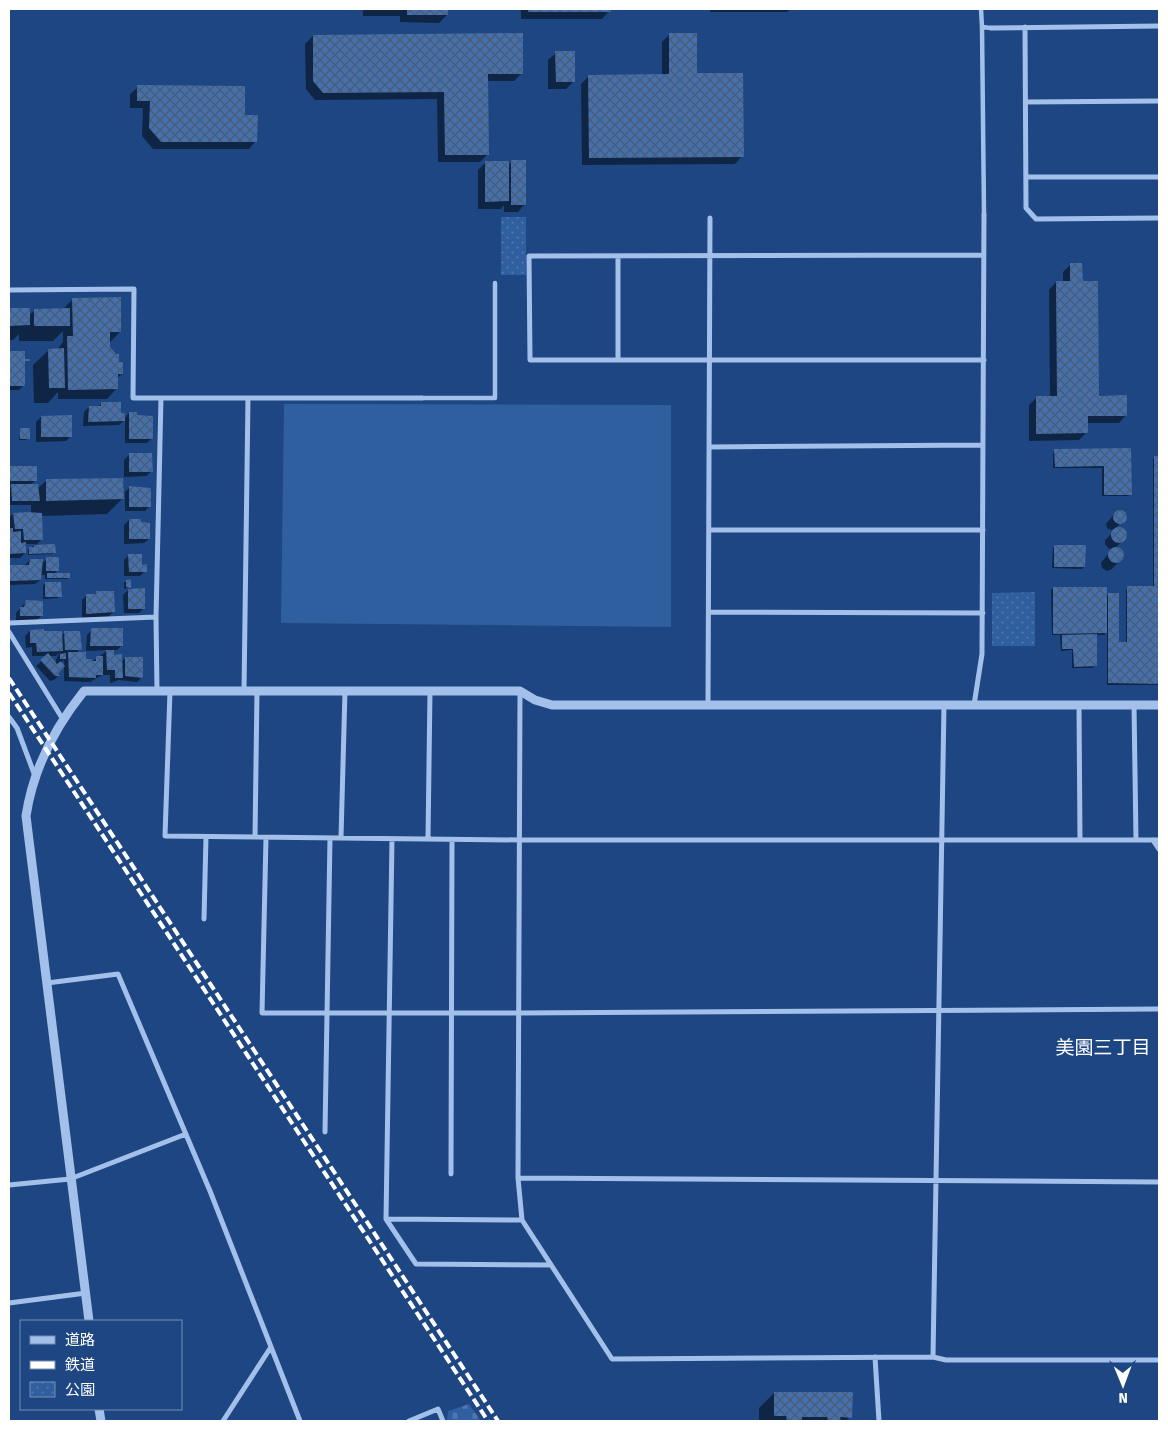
<svg xmlns="http://www.w3.org/2000/svg" width="1168" height="1430" viewBox="0 0 1168 1430" font-family="'Fira Sans','Noto Sans JP',sans-serif">
	<defs>
		<pattern id="cemetery-stones" width="16" height="16" patternUnits="userSpaceOnUse" patternTransform="scale(1.25)"><rect width="16" height="16" fill="#305fa0"/><path d="M2 7V4a2 2 0 0 1 4 0v3zM10 15v-3a2 2 0 0 1 4 0v3z" fill="#4f77ae"/></pattern>
		<pattern id="park-dots" width="8" height="8" patternUnits="userSpaceOnUse" patternTransform="scale(1.25)"><rect width="8" height="8" fill="#305fa0"/><path d="M2 2h.1M6 6h.1" fill="none" stroke="#4f77ae" stroke-width="1.8" stroke-linecap="round"/></pattern>
		<pattern id="building-cross-hatch" width="8" height="8" patternUnits="userSpaceOnUse" patternTransform="scale(1.25)"><rect width="8" height="8" fill="#4570ab"/><path d="M0 0l8 8M0 8l8-8" fill="none" stroke="#495c77"/></pattern>
	</defs>
	<rect width="100%" height="100%" fill="#1d4682"/>
	<path fill="url(#cemetery-stones)" d="M469,1404l12,17h-34l1,-10z"/>
	<path fill="url(#park-dots)" d="M501,217h25v58h-25z
		M1035,592v54h-43v-53z"/>
	<path fill="#305fa0" d="M284,404l387,1v222l-390,-4z"/>
	<path fill="#0007" fill-rule="evenodd" d="M363,9h84v6l-8,8 -39,-1v-6h-37z
		M521,9h88v2l-7,8h-81z
		M710,9h81l-4,3h-77z
		M670,34l26,40 46,82 -7,8 -153,1 -1,-81 8,-8 73,-1v-33z
		M313,36l209,37 -8,8h-27l1,73 -8,8h-42l-1,-63 -122,1 -9,-11 -1,-45z
		M556,53l18,28 -8,8h-18v-29z
		M138,87l106,29 12,25 -7,8h-96l-11,-13 1,-28h-13v-14z
		M486,162l22,3 3,-3 14,42 -7,8h-14v-7l-3,4h-23v-39z
		M1070,265l11,17 17,115 28,18 -7,8h-33v10l-7,7 -50,1v-36l7,-7 14,-1 -1,-107 7,-8h7v-10z
		M73,299l47,33 -11,11v5l13,26 -5,4v10l-10,11h-49v-7l-10,11h-14l-1,-38 16,-15h8l6,-8v-11l-10,10h-34v-7l-6,6h-4v-31h19v7l7,-6h27z
		M23,352l1,33 -5,5h-10v-37z
		M101,404l23,15 5,-6 23,25 -5,5h-22v-23l-6,5 -36,1 1,-14 5,-5h9z
		M41,417l30,19 -5,5 -30,1v-20z
		M21,429l7,9 -2,2h-7z
		M1130,449l1,45 -3,2h-26v-28h-49v-15l2,-3z
		M129,455l22,17 -5,4 -22,1v-17z
		M1155,457h4v228h-52v-53l-3,3h-9v31l-2,2h-21v-18l-11,1 -1,-16h-8l-1,-45 2,-2 53,9 3,-3 9,50h8v-54l2,-2h25v-129z
		M35,467l1,13 -6,5 7,4 9,-8 76,18 -15,15 -66,2 1,23 -7,7 20,6 -3,2 -24,1v-5l8,-6h-12l1,9 -5,5h-11v-40l4,-4h18v-9h-22v-16l3,-4h-3v-17z
		M130,487l20,19 -5,5h-20v-19z
		M1116,512l7,1 2,4 -10,12h8l3,4 -1,6 -9,8 6,5 1,5 -11,12 -5,2 -5,-3 -1,-5 11,-14h-3l-4,-5v-4l12,-11 -6,1 -4,-2 -1,-4z
		M129,520l20,19 -5,4 -20,1v-19z
		M1055,546l29,21 -2,2 -30,-1 1,-20z
		M129,555l16,16 -5,5h-16v-16z
		M47,559l11,11 -4,4 15,3 -2,2h-22v-4h-5v5l-5,4 -26,1v-17l2,-2 14,-1 5,-5 12,3z
		M126,581l4,6 -6,2v-6z
		M45,583l15,13 -2,2 -15,1v-13z
		M128,590l16,18 -5,5h-15l-1,-18z
		M87,595l26,17 -5,5 -26,1v-18z
		M27,601l15,14 -5,5 -21,1v-8z
		M92,630l30,15 -5,5h-4v6l8,6 4,-4 17,19 -5,5 -18,-2 -9,3v-8h-8l-12,7 -26,-1v-22l-7,15 1,2 -4,4 -4,1 -14,-15 11,-10h-15v-9l-6,1 -1,-12 5,-5 31,5 4,-4 15,17 -4,4 9,7 8,1 15,-11 -22,1 1,-16zM60,652l-4,8v5l-7,-9h7z
		M774,1393l76,24 -4,4h-87v-13z"/>
	<path fill="url(#building-cross-hatch)" d="M407,9h41v6h-41z
		M528,9h83v3h-83z
		M523,33v41h-35l1,81h-44l-1,-63 -121,1 -10,-12v-46z
		M669,33h28v40h46l1,84 -155,1 -1,-83 81,-1z
		M555,51h20v31h-19z
		M137,85l108,1v29h13l-1,27h-96l-12,-14 1,-27h-13z
		M511,160h15v45h-15z
		M485,161h24v40l-24,1z
		M1070,263h12l1,18h15l1,115 28,-1v21h-39v17l-52,1v-38h21l-1,-115h14z
		M121,297v35h-11v15l6,7h3v8h4v12h-5v15l-50,1 -1,-54h6l-1,-38z
		M9,308h21v17l-21,1z
		M70,308v18h-36v-17z
		M64,348l1,40h-16l-1,-39z
		M9,351h16v8h5v2h-5v25h-16z
		M101,402h20v11h4v8l-37,1 1,-16h12z
		M129,412h8v3l16,1v23h-24z
		M72,415v22h-31v-21z
		M20,428h10v11h-10z
		M1131,448l1,47h-28v-29l-49,1 -1,-18z
		M129,453h23l1,19h-24z
		M1154,456h5v228l-51,-1v-90h11v49h8v-56h27z
		M9,466h28v15h-28z
		M123,478l1,21 -78,2v-22z
		M11,484h27l2,17h-28z
		M129,486l22,2v19h-22z
		M1113 517a7 7 0 1 1 14 0a7 7 0 1 1-14 0Z
		M27,512l15,1 1,27h-19l-1,-11h-8l-2,-16z
		M129,519h12v3l9,1v16h-21z
		M1111 535a8 8 0 1 1 16 0a8 8 0 1 1-16 0Z
		M9,528h4v4l8,-1v12l5,-1v11l-17,1z
		M55,544l1,9 -27,1v-7h5v-2z
		M1054,545h32l-1,22h-31z
		M1108 555a8 8 0 1 1 16 0a8 8 0 1 1-16 0Z
		M128,554h14v11l5,-1v8h-18z
		M46,557h13v14h-13z
		M30,559h13l-2,21 -31,1v-16h19z
		M47,573h23v5h-23z
		M131,579v9l-5,-1v-7z
		M45,582h16l1,15h-17z
		M1053,587h54v46l-54,1z
		M145,588v21h-17v-20z
		M96,591h18l1,21 -29,2v-20h10z
		M26,600l17,1v15h-23v-9h4z
		M91,628h32v18h-33z
		M44,629v2h18l1,20 -26,1 -1,-9h-6v-13z
		M64,631h16l2,19h-17z
		M1097,634v32l-23,1 -1,-18h-11v-14z
		M106,650h8v5l8,-1 1,24h-8v-8h-8z
		M68,652h18v7h6v2h4v-5h7v19h-7v3l-27,-1z
		M48,653l9,11 4,-3 4,5 -7,8 2,2h-5l-15,-16z
		M66,653v6h-6v-5z
		M125,657h18v21l-18,-2z
		M774,1392h79l-1,26 -12,-1 1,4h-13l-1,-4h-25v4h-15l-1,-5h-12z"/>
	<g fill="none" stroke-linecap="round" stroke-linejoin="round">
		<path stroke="#a2c0ea" stroke-width="4.5" d="M981,9l1,18 9,1
			M982,27l2,187
			M422,398h73v-115"/>
		<path stroke="#a2c0ea" stroke-width="5" d="M1025,27l1,181 10,11 123,-1
			M991,28l168,-2
			M1026,102l133,-1
			M1026,177h133
			M618,256v104
			M9,290l125,-1 -1,109h289
			M984,360h-454l-1,-104 455,-1
			M709,447l274,-2
			M709,530h274
			M709,612l274,1
			M9,623l147,-6
			M9,632l53,86
			M157,691l-1,-74 5,-219
			M170,691l-5,145 355,4h639
			M244,691l4,-293
			M520,692l-2,486 4,42 90,139 321,-2 13,3h213
			M708,705l2,-487
			M974,705l8,-51 2,-440
			M1079,705l1,135
			M1134,705l2,135
			M9,717l8,11 18,48
			M255,837l2,-146
			M266,838l-4,175h257l640,-4
			M341,838l4,-147
			M392,839l-6,380 30,45 135,1
			M428,839l2,-148
			M1153,840l6,9
			M204,919l2,-82
			M47,983l71,-9 92,217 90,230
			M325,1132l5,-294
			M451,1174l1,-334
			M518,1178l641,4
			M9,1185l61,-6 116,-45
			M386,1219l136,1
			M9,1303l77,-10
			M875,1357l4,64
			M933,1357l11,-652
			M223,1421l48,-74
			M409,1421l29,-12 5,12"/>
		<path stroke="#a2c0ea" stroke-width="9" d="M89,1321l-63,-505c7,-46 29,-89 58,-125h436l15,9 17,5h607
			M99,1409l2,12"/>
		<path stroke="#fff" stroke-width="4" stroke-dasharray="9 4" stroke-linecap="butt" d="M9,678l489,743
			M9,693l479,728"/>
	</g>
	<g text-anchor="middle" dominant-baseline="central" stroke-width="5" stroke-linejoin="round" paint-order="stroke">
		<g font-size="19" fill="#fff" stroke="#1d4682">
			<text x="1103" y="1047">美園三丁目</text>
		</g>
	</g>
	<rect width="1168" height="1430" fill="none" stroke="#ffffff" stroke-width="20"/>
	<rect x="20" y="1320" width="162" height="90" fill="#1d4682" stroke="#7790b4"/>
	<rect x="30" y="1336" width="25" height="8" fill="#a2c0ea" stroke="#7790b4"/>
	<text x="65" y="1345" font-size="15" fill="#ffffff">道路</text>
	<rect x="30" y="1361" width="25" height="8" fill="#ffffff" stroke="#7790b4"/>
	<text x="65" y="1370" font-size="15" fill="#ffffff">鉄道</text>
	<rect x="30" y="1382" width="25" height="15" fill="url(#park-dots)" stroke="#7790b4"/>
	<text x="65" y="1395" font-size="15" fill="#ffffff">公園</text>
	<g transform="translate(1123 1385) rotate(179)" stroke="#1d4682" stroke-width="4" paint-order="stroke">
	<path d="M0-4L9 19L0 12L-9 19Z" fill="#ffffff"/>
	<text y="-8" font-size="14" font-weight="bold" text-anchor="middle" fill="#ffffff">N</text>
	</g>
</svg>
